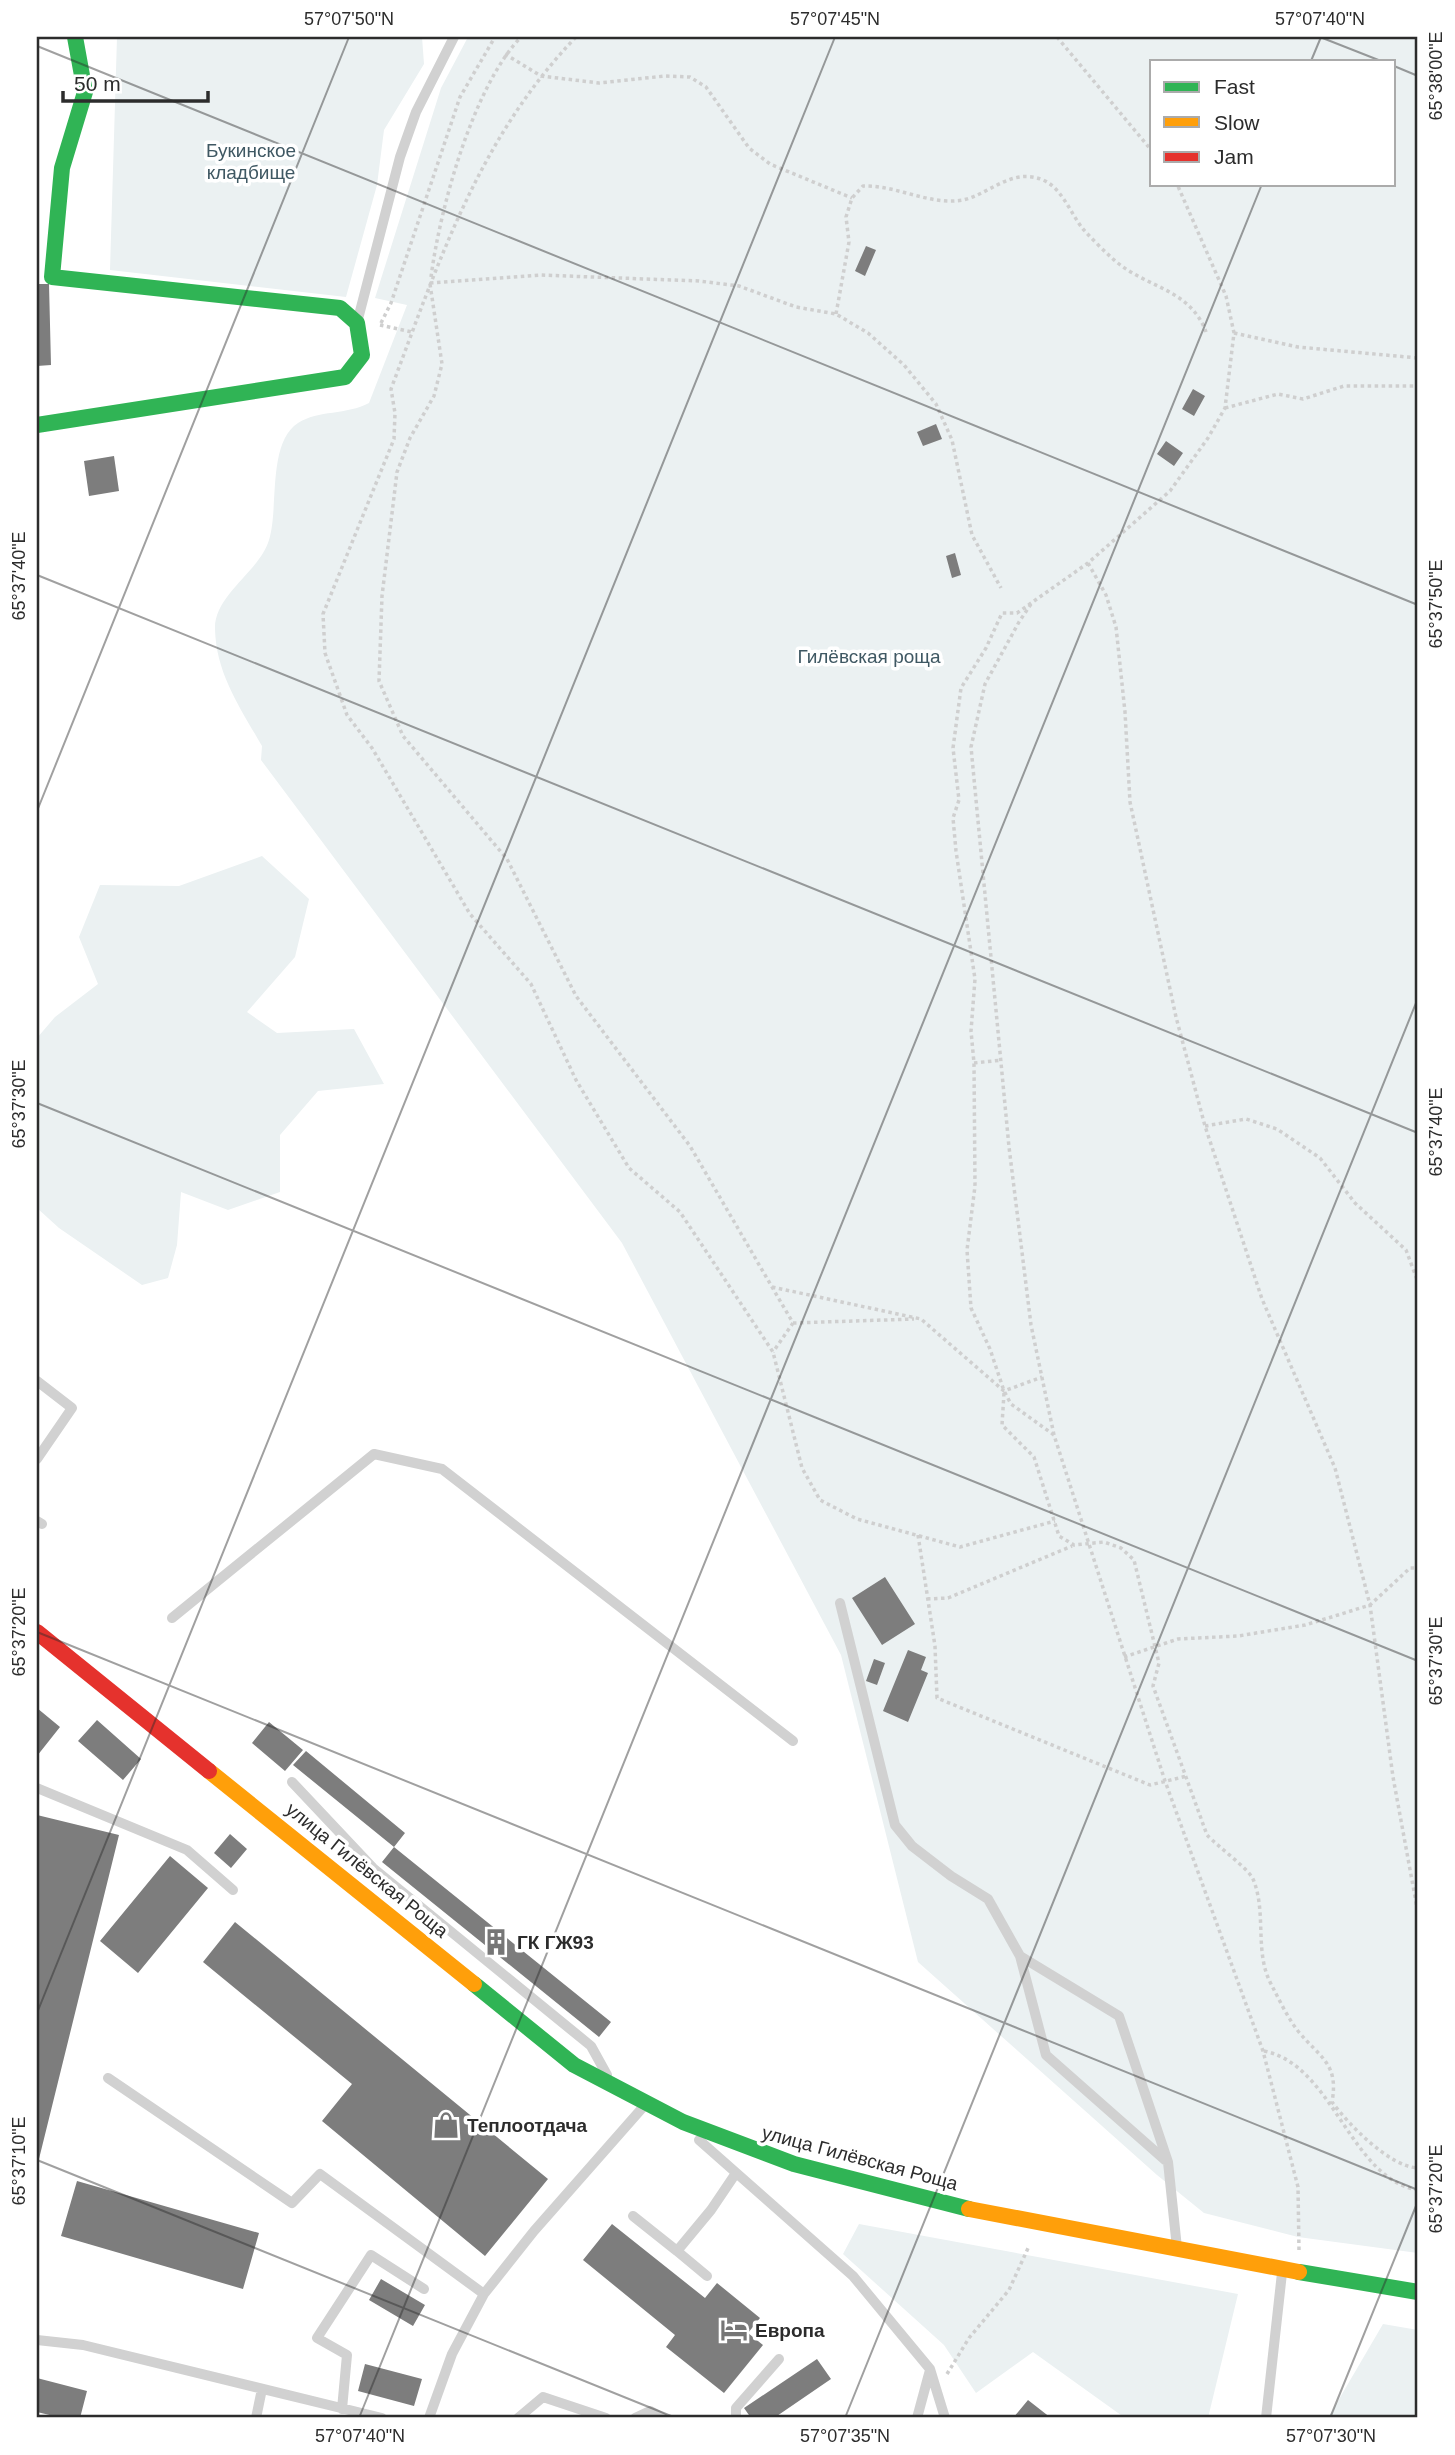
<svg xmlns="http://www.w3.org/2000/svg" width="1455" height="2455" viewBox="0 0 1455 2455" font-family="Arial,sans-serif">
	<rect width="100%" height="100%" fill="#fff"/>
	<path fill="#ebf1f2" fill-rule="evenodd" d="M117,37h305l2,27 -40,66 -7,55 -31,112 -236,-27z
		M468,37h950v2216l-120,-16 -94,-24 -47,-38 -239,-213 -77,-307 -219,-412 -361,-483 1,-14c-21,-37 -46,-72 -47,-117 -1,-34 45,-58 54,-89 10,-31 -2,-97 29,-117 20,-13 49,-8 71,-20l38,-98 -32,-7 66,-210zM1152,61h242v123h-242z
		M262,856l47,43 -14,58 -48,55 30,21 77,-4 30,55 -66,7 -38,44v57l-52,18 -47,-18 -4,53 -9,33 -26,7 -83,-57 -22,-20v-170l18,-21 43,-33 -19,-47 21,-52 79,1z
		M859,2224l379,70 -30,124h-83l-92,-66 -57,41 -32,-48 -101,-91z
		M1383,2324l35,6v88h-90z"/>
	<path fill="#7d7d7d" d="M866,246l10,4 -11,26 -10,-5z
		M37,284h12l2,81 -14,1z
		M1193,389l12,7 -11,20 -12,-7z
		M936,424l6,15 -19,7 -6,-14z
		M1166,441l17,12 -9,13 -17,-12z
		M114,456l5,35 -30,5 -5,-35z
		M955,553l6,22 -9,3 -6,-22z
		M885,1577l30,47 -33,21 -30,-47z
		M908,1650l18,7 -5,13 7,3 -20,49 -25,-11z
		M874,1659l11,4 -8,22 -11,-4z
		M37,1708l23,19 -23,29z
		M97,1720l44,39 -18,21 -45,-39z
		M269,1722l34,28 -18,21 -33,-28z
		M306,1751l99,82 -11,14 -101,-82z
		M37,1815l82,20 -81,328h-1z
		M230,1834l17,15 -16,19 -17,-15z
		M394,1847l217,175 -12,15 -217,-175z
		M170,1856l38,32 -70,85 -38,-32z
		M235,1922l313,257 -63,77 -163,-135 30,-37 -149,-122z
		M77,2181l182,52 -16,56 -182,-53z
		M612,2224l93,74 12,-15 43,35 -12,15 15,12 -39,48 -58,-46 9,-12 -92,-75z
		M381,2279l44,26 -12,21 -44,-26z
		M817,2359l14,20 -57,39h-23l-7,-10z
		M365,2364l57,15 -8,27 -56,-15z
		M37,2378l50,13 -7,27h-18l-25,-6z
		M1028,2400l23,18h-38z"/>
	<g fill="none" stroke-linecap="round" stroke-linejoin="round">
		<path stroke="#cfcfcf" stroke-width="3.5" stroke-dasharray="3.5 3.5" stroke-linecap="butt" d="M576,37c-97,101 -137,224 -185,352l4,24 -1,26 -71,175 2,39 22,62 25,33 98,166 61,70 45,96 53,88 51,44 93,140 29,116 18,32 37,19 103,28 95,-26
			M1057,37l95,114
			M505,54l36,22 58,7 66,-7 25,1 16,10 43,61 21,16 82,34
			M431,277c9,-69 42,-190 90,-240
			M430,283l110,-8 159,6 40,5 57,21 40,7 32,19 36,32 32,39 16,36 20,95 29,53
			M430,284l12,80 -8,32 -24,42 -13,34 -15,124 -3,85 24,55 104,123 69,137 114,150 103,177 -20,29
			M836,314l13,-72 -3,-25 6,-19 11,-12c34,-1 67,20 100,14 27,-6 49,-33 80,-20 19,8 28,34 40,49 9,10 20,21 30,30 32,29 77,29 93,73
			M381,323l10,-20 69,-206 35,-60
			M380,325l32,7
			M1234,333l64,14 120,11
			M1225,408l53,-14 25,5 41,-13h74
			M1088,563l18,32 10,32 9,85 5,90 46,215 29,109 57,173 73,169 35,137 23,172 25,136
			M1031,604l-12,18 -34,62 -14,63 38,400 22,178 23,110 111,346 98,270 35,136 1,63
			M974,1063l28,-3
			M1205,1126l41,-7 31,10 43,29 35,45 51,47 12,32
			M772,1287l149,32 83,72 38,-14
			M793,1323l121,-4
			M1004,1393l-2,32 32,32 25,79 15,9 30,-3 17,6 13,12 25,103 -6,23 54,149c11,12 41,33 46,44 14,33 1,73 18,105 8,15 16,33 27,47 22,27 41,32 34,71 17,23 58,65 86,66
			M1054,1435l-43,-31 -7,-13 -14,-42 -19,-41 -4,-58 8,-64 -1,-123 -3,-32 4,-52 -19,-128 -3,-33 6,-18 -6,-52 8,-60 25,-40 16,-35h15l71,-50 82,-72 38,-53 17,-30 9,-75 -8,-37 -49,-112
			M918,1535l17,111 2,52 213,87 37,-9
			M927,1599l21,-1 124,-52
			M1124,1657l54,-18 60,-3 67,-11 33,-10 32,-10 40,-37h8
			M1264,2051c70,14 86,128 154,139
			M947,2374l22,-36 40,-48 20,-44"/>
		<path stroke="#d1d1d1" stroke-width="10" d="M358,319l42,-162 16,-45 38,-75
			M37,1381l35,27 -35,51
			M37,1521l5,3
			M840,1603l55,222 17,21 39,30 37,23 32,57 99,60 49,146 9,86
			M172,1618l202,-164 68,15 351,272
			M292,1782l81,86 218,178 16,29
			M37,1788l150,62 46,40
			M1020,1956l26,99 119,105
			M108,2078l184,125 28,-29 164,120
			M699,2140l154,136 77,93 15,49
			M633,2216l44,35
			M707,2276l-30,-25 34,-41 25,-37
			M37,2340l46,5 299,73
			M342,2409l5,-54 -30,-17 54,-83 53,34
			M256,2418l6,-29
			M429,2418l23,-64 32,-60 50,-63 110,-125
			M518,2418l25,-21 63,21
			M635,2418l15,-7 13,7
			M736,2418v-10l43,-49
			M917,2418l13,-48
			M1266,2418l16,-145"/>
		<path stroke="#30b455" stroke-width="16" d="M37,425l308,-48 17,-22 -5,-32 -17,-15 -288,-31 10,-109 23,-76 -10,-55
			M474,1984l100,81 109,57 111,42 175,45
			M1299,2272l119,20"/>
		<path stroke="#ff9f0a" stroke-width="16" d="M209,1771l265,213
			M969,2209l330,63"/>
		<path stroke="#e5322d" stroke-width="16" d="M37,1632l172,139"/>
	</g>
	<path fill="none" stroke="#2c2c2c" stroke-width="2" stroke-opacity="0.45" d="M1320,37l61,24M37,46l1381,559M1311,61l10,-24M1394,66l24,10M37,575l1381,558M37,811l312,-774M37,1103l1381,558M37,1632l1381,558M37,2013l798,-1976M37,2160l639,258M359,2418l903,-2234M845,2418l573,-1420M1330,2418l88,-217"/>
	<defs>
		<symbol id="building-bare" viewBox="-9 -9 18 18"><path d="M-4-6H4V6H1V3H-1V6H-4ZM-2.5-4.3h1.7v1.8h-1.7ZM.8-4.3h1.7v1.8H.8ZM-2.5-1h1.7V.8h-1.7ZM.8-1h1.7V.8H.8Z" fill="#767676" stroke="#fff" stroke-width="2.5" paint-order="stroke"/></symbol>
		<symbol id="shop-bare" viewBox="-9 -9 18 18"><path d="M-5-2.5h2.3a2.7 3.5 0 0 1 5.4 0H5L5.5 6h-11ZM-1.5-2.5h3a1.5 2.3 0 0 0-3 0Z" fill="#767676" stroke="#fff" stroke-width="2.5" paint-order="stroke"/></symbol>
		<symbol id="hotel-bare" viewBox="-9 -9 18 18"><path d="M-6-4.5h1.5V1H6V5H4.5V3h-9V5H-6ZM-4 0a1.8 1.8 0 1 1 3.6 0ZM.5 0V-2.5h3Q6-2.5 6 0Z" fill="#767676" stroke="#fff" stroke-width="2.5" paint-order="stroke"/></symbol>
	</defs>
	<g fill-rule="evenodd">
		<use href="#building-bare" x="477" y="1923" width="38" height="38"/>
		<use href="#shop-bare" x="427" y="2106" width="38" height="38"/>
		<use href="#hotel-bare" x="715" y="2311" width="38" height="38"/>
	</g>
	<g text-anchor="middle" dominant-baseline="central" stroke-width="7" stroke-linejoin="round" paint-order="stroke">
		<g font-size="19" fill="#3f5863" stroke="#fff">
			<text x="251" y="150">Букинское<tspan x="251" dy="22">кладбище</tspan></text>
			<text x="869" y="656">Гилёвская роща</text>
		</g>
		<g font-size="19" fill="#2c2c2c" stroke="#fff">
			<text transform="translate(367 1870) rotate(39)">улица Гилёвская Роща</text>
			<text transform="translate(860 2158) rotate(15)">улица Гилёвская Роща</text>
		</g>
		<g font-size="19" font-weight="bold" fill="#2c2c2c" stroke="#fff" text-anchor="start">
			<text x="517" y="1942">ГК ГЖ93</text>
			<text x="467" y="2125">Теплоотдача</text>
			<text x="755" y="2330">Европа</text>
		</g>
	</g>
	<rect width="1455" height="2455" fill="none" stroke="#ffffff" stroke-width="77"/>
	<rect x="1150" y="60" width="245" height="126" fill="#ffffff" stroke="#ababab" stroke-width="2"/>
	<rect x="1164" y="82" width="35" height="10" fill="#30b455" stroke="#ababab" stroke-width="2"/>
	<text x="1214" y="94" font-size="21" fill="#2c2c2c">Fast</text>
	<rect x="1164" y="117" width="35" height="10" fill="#ff9f0a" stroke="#ababab" stroke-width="2"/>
	<text x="1214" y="130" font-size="21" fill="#2c2c2c">Slow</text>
	<rect x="1164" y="152" width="35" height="10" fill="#e5322d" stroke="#ababab" stroke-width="2"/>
	<text x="1214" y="164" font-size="21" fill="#2c2c2c">Jam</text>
	<path d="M63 91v10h145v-10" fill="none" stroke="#2c2c2c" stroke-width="3.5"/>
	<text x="74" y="91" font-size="21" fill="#2c2c2c" stroke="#ffffff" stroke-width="5" paint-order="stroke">50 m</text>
	<rect x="38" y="38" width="1378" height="2378" fill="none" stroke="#2c2c2c" stroke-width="2.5"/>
	<g font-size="18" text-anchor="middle" fill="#2c2c2c">
		<text x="349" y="25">57°07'50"N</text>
		<text x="835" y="25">57°07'45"N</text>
		<text x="1320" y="25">57°07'40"N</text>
		<text transform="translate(1436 76) rotate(-90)" y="6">65°38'00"E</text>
		<text transform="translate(19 576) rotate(-90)" y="6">65°37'40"E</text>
		<text transform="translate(1436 604) rotate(-90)" y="6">65°37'50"E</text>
		<text transform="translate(19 1104) rotate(-90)" y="6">65°37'30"E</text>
		<text transform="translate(1436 1132) rotate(-90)" y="6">65°37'40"E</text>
		<text transform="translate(19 1632) rotate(-90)" y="6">65°37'20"E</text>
		<text transform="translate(1436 1661) rotate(-90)" y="6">65°37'30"E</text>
		<text transform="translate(19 2161) rotate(-90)" y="6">65°37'10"E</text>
		<text transform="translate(1436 2189) rotate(-90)" y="6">65°37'20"E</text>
		<text x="360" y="2442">57°07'40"N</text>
		<text x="845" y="2442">57°07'35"N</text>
		<text x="1331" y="2442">57°07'30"N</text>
	</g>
</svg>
